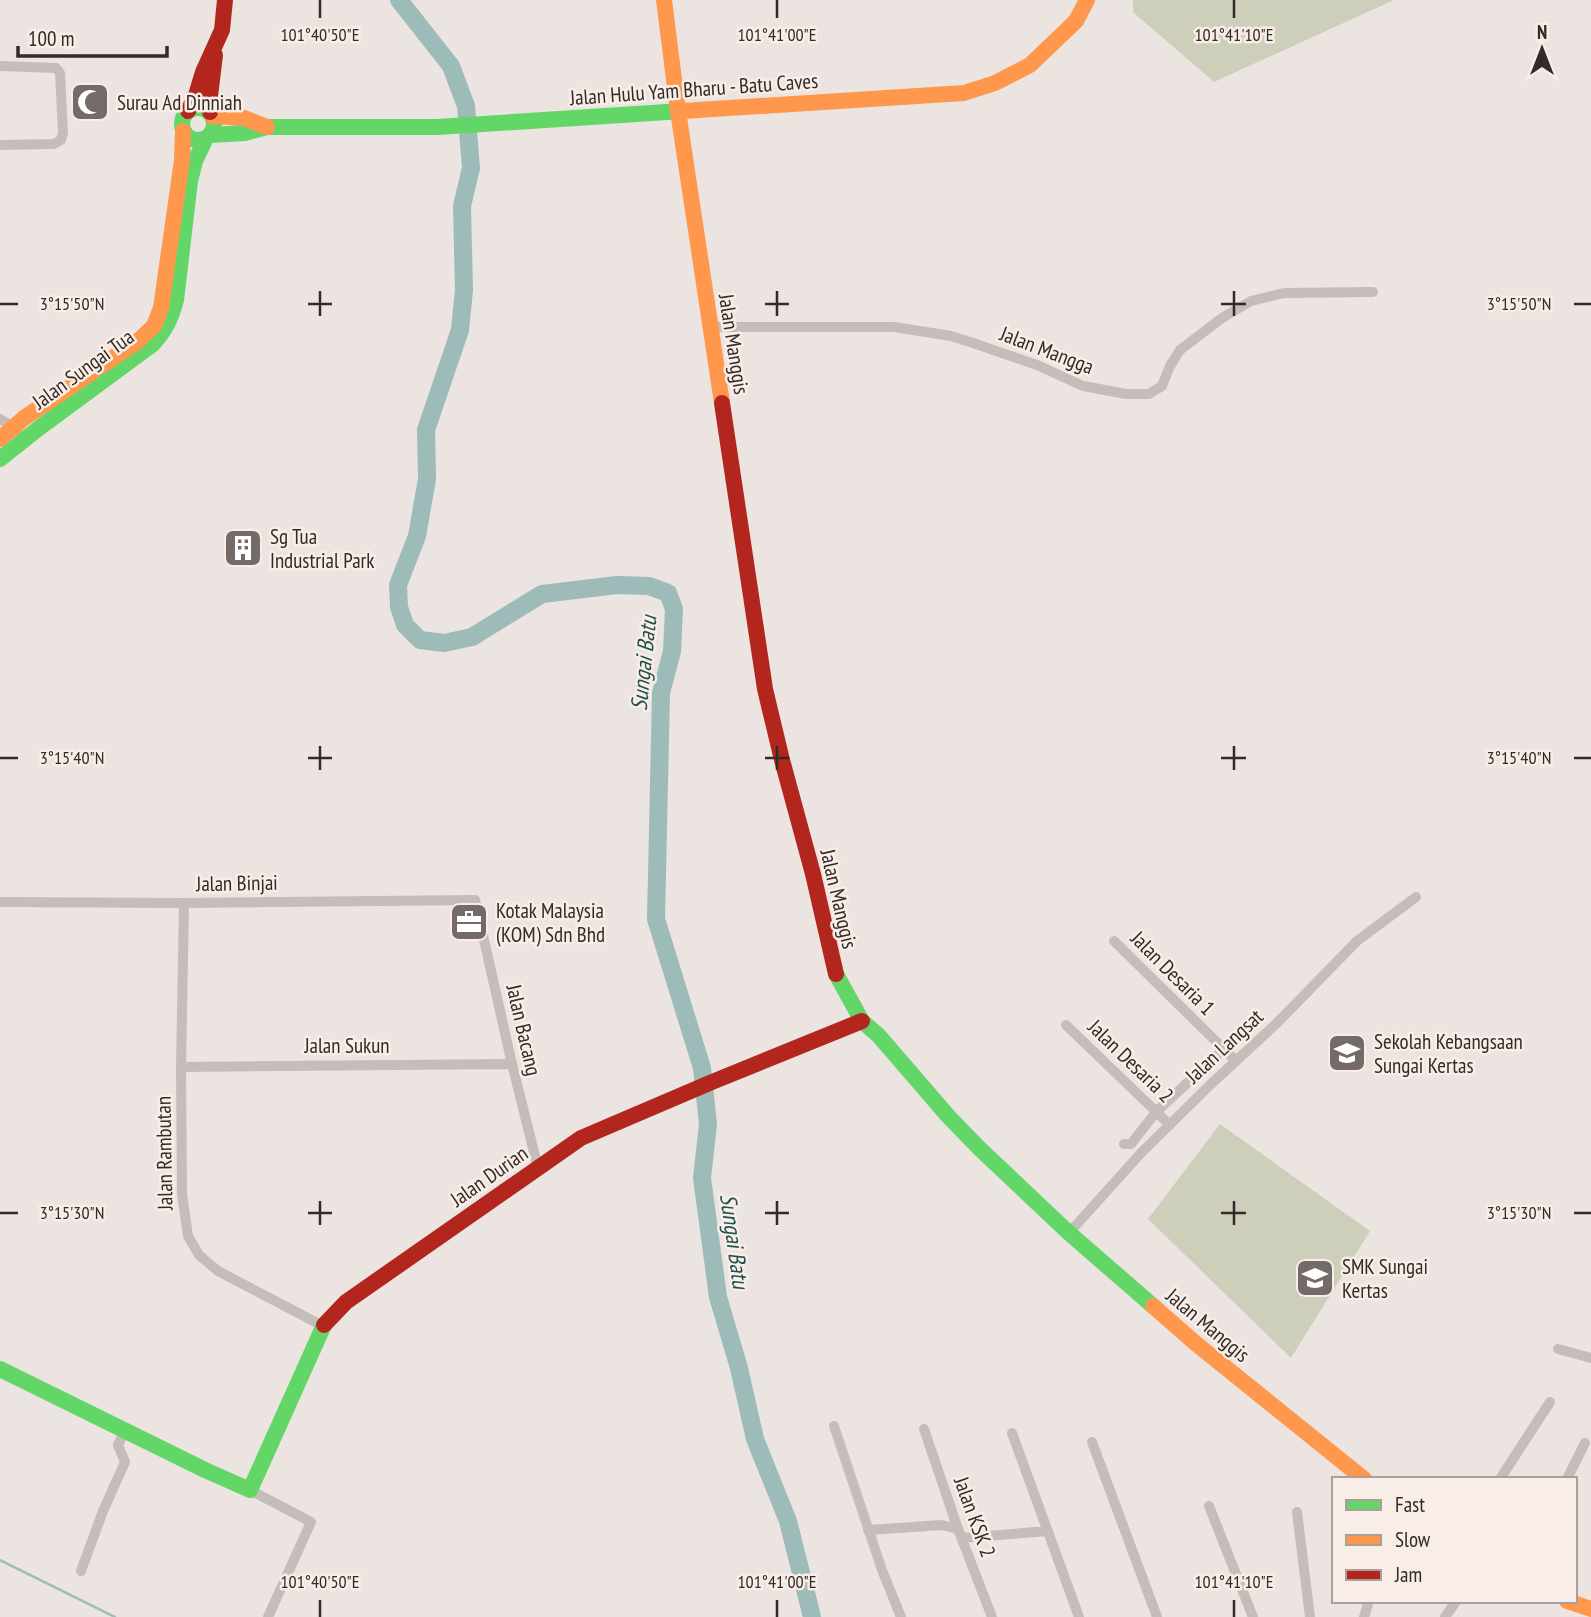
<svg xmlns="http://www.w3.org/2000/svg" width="1591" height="1617" viewBox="0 0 1591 1617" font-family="'PT Sans Narrow',sans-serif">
	<rect width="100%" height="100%" fill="#ebe4e0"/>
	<path fill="#cecfbb" d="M1133,0h261l-180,82 -81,-70z
		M1220,1124l150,107 -79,127 -143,-139z"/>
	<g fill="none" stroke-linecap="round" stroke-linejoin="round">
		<path stroke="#9dbbb8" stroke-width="2.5" d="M0,1560l115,57"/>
		<path stroke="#9dbbb8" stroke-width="18" d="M399,0l52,66 15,40 5,62 -9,38 2,84 -4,40 -34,100 1,49 -10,57 -19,49 1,22 6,18 15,15 24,3 28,-6 70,-43 75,-9 32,1 19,7 6,16 -2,42 -11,42 -5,226 46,149 6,56 -6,54 16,119 21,71 16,71 33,82 24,96"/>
		<path stroke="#c4bdb9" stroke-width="10" d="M0,66l56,2 4,5 3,60 -2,7 -7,4 -54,1
			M710,327h184l57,9 22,7 64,22 46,21 43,8h23l13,-8 8,-20 10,-16 42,-32 29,-17 33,-8 89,-1
			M0,419l14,8 4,4
			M0,902l184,1 291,-3 37,164 26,104
			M184,903l-3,164 1,127 6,42 11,19 19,16 105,55
			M1114,941l122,120
			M1066,1025l104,100
			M181,1067l331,-3
			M1124,1144h7l25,-32 96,-89
			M1069,1233l72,-80 69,-68 67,-62 80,-82 59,-44
			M1558,1349l33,9
			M834,1426l48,144 19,47
			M924,1429l34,100 34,88
			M1012,1433l67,184
			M1092,1442l65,175
			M1500,1479l50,-77
			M1567,1479l18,-36
			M250,1490l61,32 -43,95
			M1209,1506l44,111
			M1297,1512l13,105
			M868,1530l74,-5 16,4
			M962,1538l86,-7
			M81,1571l22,-60 22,-49 -7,-17 7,-14
			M1364,1617l5,-16
			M1445,1617l10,-14"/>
		<path stroke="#63d668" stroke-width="16" d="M182 124a16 16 0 1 1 32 0a16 16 0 1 1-32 0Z
			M210,135l35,-2 22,-6h170l245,-16
			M0,459l39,-31 114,-84c13,-15 18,-25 23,-44l14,-119 5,-20 11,-23
			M836,974l26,47 17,15 69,80 32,33 89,84 84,73
			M0,1369l205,101 45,20 74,-165"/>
		<path stroke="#ff974d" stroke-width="16" d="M664,0l14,111 44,292
			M682,111l282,-18 31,-10 35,-18 46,-44 11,-21
			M212,116l32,2 23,9
			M0,439l24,-21 114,-77 16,-15 7,-18 21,-148 1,-29
			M1153,1306l41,36 170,137
			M1567,1601l24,8"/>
		<path stroke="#b3261e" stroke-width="16" d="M188,111l8,-16 7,-23 19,-42 3,-30
			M210,112v-16l5,-41
			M722,403l43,286 17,71 31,114 23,100
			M324,1325l22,-23 235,-164 131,-56 150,-61"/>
	</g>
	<path fill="none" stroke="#342a27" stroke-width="2.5" d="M320,0v18M777,0v18M1234,0v18M320,291v25M777,291v25M1234,291v25M0,304h18M308,304h24M765,304h24M1221,304h25M1574,304h17M320,746v24M777,746v24M1234,746v24M0,758h18M308,758h24M765,758h24M1221,758h25M1574,758h17M320,1201v24M777,1201v24M1234,1201v24M0,1213h18M308,1213h24M765,1213h24M1221,1213h25M1574,1213h17M320,1600v17M777,1600v17M1234,1600v17"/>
	<defs>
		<symbol id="mosque-square" viewBox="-11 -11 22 22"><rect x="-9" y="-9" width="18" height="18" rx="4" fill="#746b68" stroke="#f8eee7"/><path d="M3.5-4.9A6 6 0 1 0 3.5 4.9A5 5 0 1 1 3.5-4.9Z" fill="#fff"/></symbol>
		<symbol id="building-square" viewBox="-11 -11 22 22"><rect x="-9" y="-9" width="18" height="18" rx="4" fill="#746b68" stroke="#f8eee7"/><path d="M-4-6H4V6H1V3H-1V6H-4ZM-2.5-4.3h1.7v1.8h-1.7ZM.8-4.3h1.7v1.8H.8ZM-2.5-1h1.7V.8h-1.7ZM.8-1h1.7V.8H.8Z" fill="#fff"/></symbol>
		<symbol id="office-square" viewBox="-11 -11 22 22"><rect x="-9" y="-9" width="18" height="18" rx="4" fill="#746b68" stroke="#f8eee7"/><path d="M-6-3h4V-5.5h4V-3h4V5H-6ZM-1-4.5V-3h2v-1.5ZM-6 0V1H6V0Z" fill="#fff"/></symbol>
		<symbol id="school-square" viewBox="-11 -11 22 22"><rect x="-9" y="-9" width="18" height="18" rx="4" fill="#746b68" stroke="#f8eee7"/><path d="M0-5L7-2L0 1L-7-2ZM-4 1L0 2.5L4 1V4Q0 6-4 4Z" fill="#fff"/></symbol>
	</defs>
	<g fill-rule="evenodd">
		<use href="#mosque-square" x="68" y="80" width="44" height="44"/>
		<use href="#building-square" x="221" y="526" width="44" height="44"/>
		<use href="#office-square" x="447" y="900" width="44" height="44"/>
		<use href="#school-square" x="1325" y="1031" width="44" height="44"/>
		<use href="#school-square" x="1293" y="1256" width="44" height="44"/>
	</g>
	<g text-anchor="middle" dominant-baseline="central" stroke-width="5" stroke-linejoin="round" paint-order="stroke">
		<g font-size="21" fill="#342a27" stroke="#f8eee7">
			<text transform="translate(694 89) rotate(-4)">Jalan Hulu Yam Bharu - Batu Caves</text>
			<text transform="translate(734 344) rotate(81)">Jalan Manggis</text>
			<text transform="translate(1047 350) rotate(21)">Jalan Mangga</text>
			<text transform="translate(83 369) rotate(-36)">Jalan Sungai Tua</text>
			<text transform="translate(237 883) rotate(-1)">Jalan Binjai</text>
			<text transform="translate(839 899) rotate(77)">Jalan Manggis</text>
			<text transform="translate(1173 973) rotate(45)">Jalan Desaria 1</text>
			<text transform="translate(524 1030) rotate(77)">Jalan Bacang</text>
			<text x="347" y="1045">Jalan Sukun</text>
			<text transform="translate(1224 1046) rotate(-43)">Jalan Langsat</text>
			<text transform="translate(1131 1061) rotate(44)">Jalan Desaria 2</text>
			<text transform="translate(164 1153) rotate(-91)">Jalan Rambutan</text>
			<text transform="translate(489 1176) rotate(-35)">Jalan Durian</text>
			<text transform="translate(1208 1325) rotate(40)">Jalan Manggis</text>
			<text transform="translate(975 1517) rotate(70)">Jalan KSK 2</text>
		</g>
		<g font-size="21" fill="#342a27" stroke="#f8eee7" text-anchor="start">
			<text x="117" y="102">Surau Ad Dinniah</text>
			<text x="270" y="536">Sg Tua<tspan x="270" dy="24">Industrial Park</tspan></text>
			<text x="496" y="910">Kotak Malaysia<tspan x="496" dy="24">(KOM) Sdn Bhd</tspan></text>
			<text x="1374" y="1041">Sekolah Kebangsaan<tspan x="1374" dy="24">Sungai Kertas</tspan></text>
			<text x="1342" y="1266">SMK Sungai<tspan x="1342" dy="24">Kertas</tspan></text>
		</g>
		<g font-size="23" font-style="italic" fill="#205250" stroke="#f8eee7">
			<text transform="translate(643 663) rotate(-84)">Sungai Batu</text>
			<text transform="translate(735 1241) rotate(82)">Sungai Batu</text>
		</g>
	</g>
	<g font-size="18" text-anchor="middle" fill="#342a27" stroke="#f8eee7" stroke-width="5" stroke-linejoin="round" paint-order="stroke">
		<text x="320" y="41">101°40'50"E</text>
		<text x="777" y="41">101°41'00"E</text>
		<text x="1234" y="41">101°41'10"E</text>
		<text x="72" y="310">3°15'50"N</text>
		<text x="1519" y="310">3°15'50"N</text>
		<text x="72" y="764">3°15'40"N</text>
		<text x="1519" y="764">3°15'40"N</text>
		<text x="72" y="1219">3°15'30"N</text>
		<text x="1519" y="1219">3°15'30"N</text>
		<text x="320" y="1588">101°40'50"E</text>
		<text x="777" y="1588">101°41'00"E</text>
		<text x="1234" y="1588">101°41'10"E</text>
	</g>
	<rect x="1332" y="1477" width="245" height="126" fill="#f8eee7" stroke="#aaa09a" stroke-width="2"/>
	<rect x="1346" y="1500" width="35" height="10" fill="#63d668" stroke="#aaa09a" stroke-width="2"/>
	<text x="1395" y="1512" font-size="21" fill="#342a27">Fast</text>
	<rect x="1346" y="1535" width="35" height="10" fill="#ff974d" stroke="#aaa09a" stroke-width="2"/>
	<text x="1395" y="1547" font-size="21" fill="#342a27">Slow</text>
	<rect x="1346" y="1570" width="35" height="10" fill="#b3261e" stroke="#aaa09a" stroke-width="2"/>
	<text x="1395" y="1582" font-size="21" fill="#342a27">Jam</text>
	<g transform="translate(1542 49)" stroke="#f8eee7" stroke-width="5" paint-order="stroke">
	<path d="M0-5L12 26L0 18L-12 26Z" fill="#342a27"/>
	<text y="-10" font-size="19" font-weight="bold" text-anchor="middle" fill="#342a27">N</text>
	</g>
	<path d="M18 46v10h149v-10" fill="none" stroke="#342a27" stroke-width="3.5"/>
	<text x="28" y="46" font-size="21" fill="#342a27" stroke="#f8eee7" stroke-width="5" paint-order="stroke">100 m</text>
</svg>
